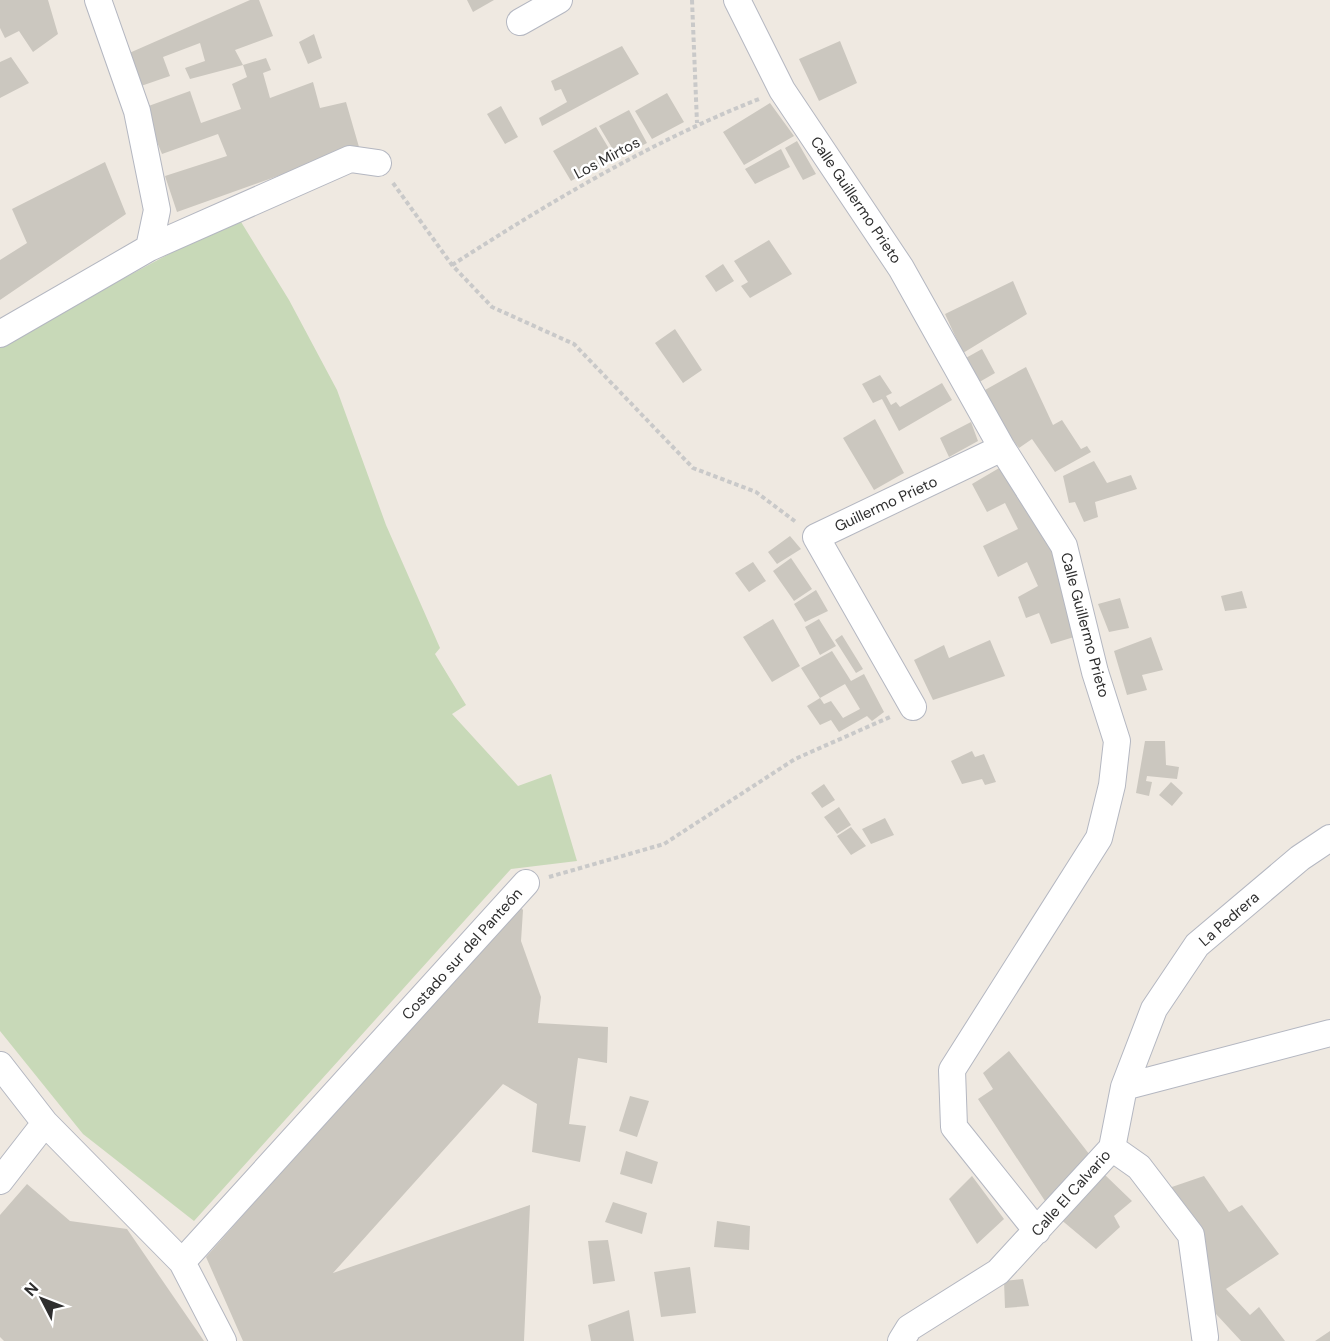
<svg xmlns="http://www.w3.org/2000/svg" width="1330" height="1341" viewBox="0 0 1330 1341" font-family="'DM Sans',sans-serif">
	<rect width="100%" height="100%" fill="#efe9e1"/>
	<path fill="#c8d9b8" d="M238,217l51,83 48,90 49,135 54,123 -5,6 31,51 -14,9 66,72 33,-12 26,87 -66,8 -317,352 -111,-87 -83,-103v-683l57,-34z"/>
	<path fill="#cbc7bf" d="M0,0h48l10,34 -25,18 -14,-21 -14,7 -5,-10z
		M250,0h9l14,36 -38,14 8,15 -53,14 -5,-11 20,-7 -5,-18 -37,14 7,19 -29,10 -14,-32z
		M467,0h27l-21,12z
		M314,34l8,24 -14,6 -9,-22z
		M840,41l17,42 -38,18 -20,-42z
		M622,46l17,28 -97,52 -3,-8 28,-16 -6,-13 -6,2 -4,-10z
		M11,57l18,26 -29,15v-36z
		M266,58l5,12 -8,3 7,25 43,-16 7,26 26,-6 13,45 -182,65 -12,-36 62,-20 -9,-22 -56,20 -19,-46 47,-17 11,32 40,-14 -9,-25 15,-7 -4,-12z
		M667,93l17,29 -32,17 -17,-28z
		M770,103l24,33 -50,29 -21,-33z
		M501,106l17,31 -13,7 -18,-30z
		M629,110l18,33 -29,15 -19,-32z
		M596,127l18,30 -43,24 -18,-30z
		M797,141l19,33 -13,6 -18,-32z
		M781,149l9,18 -35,17 -10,-15z
		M105,162l21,52 -126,86v-40l27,-17 -15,-34z
		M769,240l23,34 -42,24 -9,-12 7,-4 -14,-21z
		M723,264l11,17 -18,11 -11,-16z
		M1013,281l14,33 -64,39 -18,-39z
		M675,329l27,41 -19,13 -28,-40z
		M982,349l13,24 -19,11 -12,-25z
		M1026,367l27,58 9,-5 19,29 6,-3 4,6 -36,20 -23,-33 -13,9 -17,-23 -17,-35z
		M880,375l12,18 -6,3 5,9 5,-3 4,5 42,-24 10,17 -53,31 -17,-32 -9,4 -11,-19z
		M875,419l29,54 -30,17 -31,-52z
		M971,422l7,19 -29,16 -9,-19z
		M1094,461l13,22 24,-8 6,14 -42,13 3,15 -14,5 -9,-20 -6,1 -6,-27z
		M1006,464l47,85 31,85 -33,10 -12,-31 -13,5 -8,-21 20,-11 -11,-24 -29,15 -15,-31 35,-17 -13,-26 -18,9 -15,-28z
		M790,536l11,13 -24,15 -9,-12z
		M791,558l21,31 -18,12 -21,-30z
		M753,562l13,19 -17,11 -14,-19z
		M816,590l12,21 -23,11 -11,-18z
		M1242,591l5,17 -22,3 -4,-15z
		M1120,598l9,30 -20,4 -11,-28z
		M773,619l27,47 -28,16 -29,-45z
		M819,619l17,27 -16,9 -15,-28z
		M842,635l21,34 -7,4 -21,-33z
		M1151,637l12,33 -21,5 5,15 -20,5 -13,-44z
		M990,640l15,36 -72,24 -19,-40 30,-15 5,13z
		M832,651l19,30 13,-7 20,38 -12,9 -5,-5 -28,16 -8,-12 -11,5 -13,-19 13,-8 4,6 7,-3 12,17 17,-9 -15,-25 -25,14 -19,-30z
		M1145,741h20l1,24 13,2 -2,12 -30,-3 -1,5 6,1 -3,14 -13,-3z
		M972,751l3,6 9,-3 12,28 -11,3 -3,-6 -20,5 -11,-23z
		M1171,782l12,11 -11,13 -13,-11z
		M824,784l11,16 -13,8 -11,-15z
		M839,807l12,18 -14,9 -13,-17z
		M885,818l9,17 -23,9 -9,-15z
		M851,827l15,19 -15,9 -14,-19z
		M518,904l5,6 -2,31 20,56 -3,26 70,4 -1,36 -29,-5 -9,66 17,2 -6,36 -48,-10 5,-48 -34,-20 -170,189 197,-68 -6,136h-281l-37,-84z
		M1009,1051l84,108 -48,42 -67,-102 15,-10 -10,-16z
		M630,1096l19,5 -12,36 -18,-6z
		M626,1151l32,11 -6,22 -32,-10z
		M1105,1175l27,26 -18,15 6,11 -24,22 -37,-31z
		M972,1176l32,43 -27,25 -28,-45z
		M1204,1176l25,36 13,-7 37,49 -53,35 24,26 9,-8 26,34h-44l-37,-40 -41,-111z
		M27,1184l43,37 57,8 77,112h-200l-4,-4v-122z
		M613,1202l34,11 -5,21 -37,-12z
		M717,1221l33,5 -1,24 -35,-3z
		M608,1240l7,41 -22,3 -5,-43z
		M690,1267l6,46 -35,4 -7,-45z
		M1023,1279l6,27 -24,2 -1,-27z
		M629,1310l5,31h-43l-3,-16z
		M1330,1331v10h-15z"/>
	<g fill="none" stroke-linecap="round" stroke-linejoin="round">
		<defs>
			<path id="minor" d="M98,0l39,111 20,99 -8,38
				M737,0l45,90 119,178 101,180 62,98 31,126 22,69 -5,44 -13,53 -147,232 2,57 83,104
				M520,22l39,-22
				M0,334l149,-86 201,-89 28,4
				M913,707l-97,-170 186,-89
				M0,1065l45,58 137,139 41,79
				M1124,1087l206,-54
				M1112,1148l27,19 52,68 14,102
				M0,1181l45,-58
				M182,1262l344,-379
				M901,1341l8,-13 89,-56 114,-124 12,-61 30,-78 43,-64 103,-87 30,-20"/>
		</defs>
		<use href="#minor" stroke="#b4b7c1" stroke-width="28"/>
		<path stroke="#c9c9c9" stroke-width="4" stroke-dasharray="4.5 3" stroke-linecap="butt" d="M692,0l5,123
			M393,183l59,82 40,42 82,37 119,124 63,24 40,30
			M452,265c98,-63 198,-123 307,-166
			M549,877l115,-33 131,-85 95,-42"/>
		<use href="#minor" stroke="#fff" stroke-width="26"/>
	</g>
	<g text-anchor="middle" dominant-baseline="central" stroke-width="5" stroke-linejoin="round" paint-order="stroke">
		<g font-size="15" fill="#2e2e2e" stroke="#fff">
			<text transform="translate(607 158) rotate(-28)">Los Mirtos</text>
			<text transform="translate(856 200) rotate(56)">Calle Guillermo Prieto</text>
			<text transform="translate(886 504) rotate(-25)">Guillermo Prieto</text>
			<text transform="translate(1085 625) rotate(75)">Calle Guillermo Prieto</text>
			<text transform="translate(1229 919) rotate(-41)">La Pedrera</text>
			<text transform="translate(462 954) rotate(-48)">Costado sur del Panteón</text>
			<text transform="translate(1071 1193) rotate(-48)">Calle El Calvario</text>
		</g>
	</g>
	<g transform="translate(42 1299) rotate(312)" stroke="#ffffff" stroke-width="4.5" paint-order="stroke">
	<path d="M0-4.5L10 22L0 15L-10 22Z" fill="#2e2e2e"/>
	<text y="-9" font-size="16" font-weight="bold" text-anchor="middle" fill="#2e2e2e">N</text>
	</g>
</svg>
